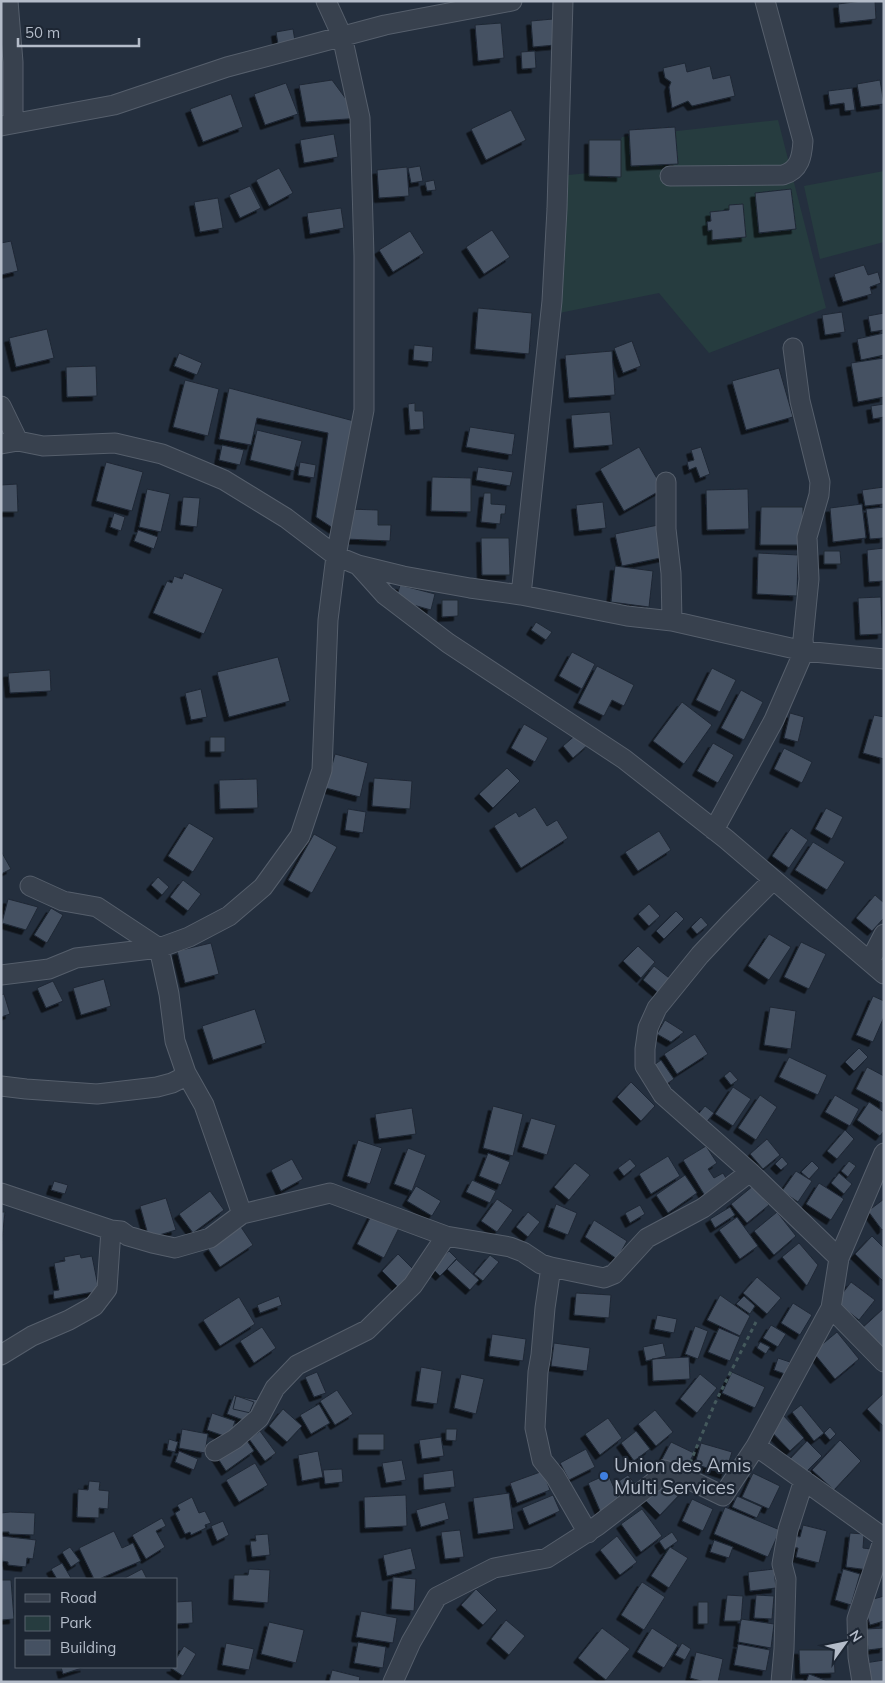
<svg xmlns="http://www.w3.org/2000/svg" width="885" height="1683" viewBox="0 0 885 1683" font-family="Mulish,sans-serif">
	<defs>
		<filter id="shadow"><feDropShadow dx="-4.5" dy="4.5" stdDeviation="0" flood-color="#0009"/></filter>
	</defs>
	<rect width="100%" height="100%" fill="#242f3e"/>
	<path fill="#263c3f" d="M778,120l48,188 -117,45 -50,-60 -110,22 -1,-138 61,-6 13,-34z
		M884,171v71l-64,17 -16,-73z"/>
	<path fill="#455162" stroke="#1f2835" filter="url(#shadow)" d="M862,1h13l1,18 -36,4 -2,-19z
		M553,19l2,26 -22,2 -2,-26z
		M501,23l3,35 -26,3 -3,-36z
		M293,29l2,12 -17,3 -2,-12z
		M535,51l1,17 -14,1 -1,-17z
		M685,63l2,9 23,-6 3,13 17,-4 5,21 -43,10 -4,-5 -16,7 -3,-21 2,-5 -6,-4 -2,-10z
		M332,80l28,38 -54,4 -7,-37z
		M880,80l4,24 -23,3 -4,-23z
		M286,83l12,31 -33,11 -11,-31z
		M852,88l3,22 -10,1 -1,-8 -14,2 -2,-14z
		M231,94l12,33 -40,15 -13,-33z
		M511,110l15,30 -40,20 -15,-31z
		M675,127l3,37 -47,2 -2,-36z
		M334,134l4,23 -34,6 -4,-23z
		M589,140h32v37l-32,-1z
		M420,166l3,15 -12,2 -3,-15z
		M407,167l2,29 -30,2 -2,-28z
		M279,168l14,25 -24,13 -13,-26z
		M434,180l2,10 -9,1 -2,-9z
		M250,186l11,22 -21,10 -11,-23z
		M791,189l5,40 -37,4 -4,-40z
		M218,198l5,30 -23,4 -6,-30z
		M743,204l3,33 -34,3v-10l-4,1 -1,-9 4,-1 -1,-9 19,-2v-5z
		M341,208l3,20 -34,6 -3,-21z
		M492,230l18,27 -26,17 -18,-27z
		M410,231l14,22 -31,19 -14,-22z
		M11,241l7,30 -17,4v-32z
		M864,265l4,10 10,-3 3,11 -11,4 2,7 -29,8 -9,-28z
		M478,308l54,5 -3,41 -54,-5z
		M842,312l3,20 -20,3 -3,-20z
		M884,313v17l-13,2 -3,-16z
		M47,329l7,29 -38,9 -7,-29z
		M884,333v22l-23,5 -4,-21z
		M632,341l9,25 -18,7 -9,-25z
		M414,345l19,2 -1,15 -19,-2z
		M612,351l3,44 -46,3 -4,-43z
		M179,353l23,10 -5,12 -23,-9z
		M884,358v39l-26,5 -7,-39z
		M96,366l1,30 -30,1 -1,-30z
		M779,368l14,49 -47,13 -14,-49z
		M185,380l34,9 -11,47 -35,-9z
		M229,388l125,33 -18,109 -20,-13 12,-84 -71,-15 -6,27 -32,-6z
		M415,403v8h8l1,18 -14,1 -2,-26z
		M884,404v13l-11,2 -2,-13z
		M610,412l3,33 -39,3 -3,-33z
		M470,427l45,7 -3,21 -46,-8z
		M257,430l45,11 -8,30 -44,-11z
		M222,445l22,5 -4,15 -21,-5z
		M639,447l24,42 -39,22 -24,-42z
		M701,447l9,27 -10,4 -4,-11 -7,3 -2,-8 7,-2 -3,-10z
		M106,462l37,10 -11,39 -36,-10z
		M300,462l16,3 -2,13 -16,-3z
		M478,467l35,5 -3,14 -34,-6z
		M432,477l39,1v34l-40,-1z
		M17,484l1,28h-17v-27z
		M884,487v17l-19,2 -3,-16z
		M147,489l23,5 -9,38 -22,-5z
		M748,489l1,40 -42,1 -1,-40z
		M484,493h7v11l15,1 -1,9h-4l-1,10 -19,-2z
		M183,497l17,1 -3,29 -17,-2z
		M603,502l3,26 -27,3 -3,-26z
		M862,504l4,34 -33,4 -3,-34z
		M761,507h42v38h-43z
		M884,507v31l-14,1 -4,-30z
		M347,509l31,1v15h13l-1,16 -44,-2z
		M114,513l11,4 -4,14 -11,-4z
		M658,525l7,32 -43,9 -7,-32z
		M138,530l20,7 -4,12 -20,-8z
		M481,538h28l1,37h-28z
		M884,548v33l-15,1 -2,-32z
		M824,551h16l1,13h-17z
		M758,553l40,2 -1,41 -40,-2z
		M615,566l38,5 -4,36 -38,-5z
		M184,573l39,16 -19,45 -51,-21 14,-32 5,2 2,-7 8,3z
		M400,585l35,9 -4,16 -35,-10z
		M881,597l1,37 -22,1 -2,-37z
		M442,600h16v16l-16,1z
		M536,622l16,10 -6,8 -15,-10z
		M572,652l23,12 -13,25 -23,-13z
		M278,657l12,44 -61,16 -12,-45z
		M597,666l37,19 -10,21 -12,-6 -8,16 -26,-13z
		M712,668l24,12 -16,32 -24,-12z
		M50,670l1,21 -41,2 -2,-20z
		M201,689l6,28 -16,3 -6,-27z
		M741,690l22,12 -19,38 -23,-12z
		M682,702l30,23 -28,39 -31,-23z
		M790,713l14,4 -6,25 -14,-4z
		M874,715l10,2v42l-21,-6z
		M524,724l24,14 -13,24 -24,-14z
		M578,733l11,11 -16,14 -10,-12z
		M210,737h15v15h-15z
		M713,743l21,12 -16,28 -21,-12z
		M784,748l28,14 -10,21 -28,-14z
		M335,754l33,9 -8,34 -34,-9z
		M507,768l13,13 -27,27 -14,-14z
		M374,778l38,3 -2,28 -38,-3z
		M257,779l1,29 -38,1 -1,-29z
		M535,807l12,19 10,-6 11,18 -47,30 -27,-42 22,-14 3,5z
		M826,808l17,9 -11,22 -17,-10z
		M348,809l18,3 -3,21 -18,-3z
		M189,823l25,15 -21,34 -25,-16z
		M791,828l17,12 -19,28 -17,-12z
		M659,831l12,19 -33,21 -13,-19z
		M314,834l23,13 -25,46 -24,-13z
		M813,842l32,20 -18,28 -32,-20z
		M1,851l10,18 -10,5z
		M158,877l11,10 -7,8 -11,-10z
		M183,880l18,14 -13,17 -18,-14z
		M875,895l9,8v15l-12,13 -16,-13z
		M8,899l30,8 -12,23 -24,-7z
		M649,904l11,12 -11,10 -11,-12z
		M51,908l12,7 -16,28 -13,-8z
		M676,911l8,8 -20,20 -8,-8z
		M701,917l7,8 -11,9 -6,-7z
		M769,934l22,13 -22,33 -21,-14z
		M801,942l25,12 -17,35 -25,-12z
		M211,943l8,31 -34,9 -8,-32z
		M638,946l17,16 -14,16 -18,-17z
		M654,966l19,15 -12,14 -18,-15z
		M104,979l7,27 -30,9 -8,-27z
		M53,981l10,20 -17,7 -9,-20z
		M4,994l6,20 -9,3v-22z
		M873,996l11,5v16l-11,25 -17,-7z
		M770,1007l26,4 -5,38 -27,-4z
		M255,1009l11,34 -53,17 -11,-34z
		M665,1020l19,12 -13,10 -14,-8z
		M695,1034l13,20 -31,20 -13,-20z
		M859,1048l9,9 -14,14 -9,-9z
		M789,1057l38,18 -9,20 -39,-18z
		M661,1060l13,19 -10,7 -13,-19z
		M867,1067l17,9v28l-28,-15z
		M730,1071l8,9 -7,5 -7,-9z
		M631,1082l24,24 -14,15 -24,-24z
		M733,1087l18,12 -18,27 -18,-12z
		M760,1095l17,12 -21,33 -18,-12z
		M835,1095l24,14 -9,17 -25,-14z
		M869,1102l15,10v19l-4,5 -23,-16z
		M493,1106l30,8 -10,42 -30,-8z
		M705,1106l9,7 -10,12 -9,-7z
		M412,1108l4,26 -37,5 -4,-25z
		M531,1118l25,7 -9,30 -25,-8z
		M845,1130l9,9 -17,20 -10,-8z
		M767,1139l13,16 -17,14 -13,-15z
		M358,1140l24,8 -12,36 -23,-8z
		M706,1146l11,17 -9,6 6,9 9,-5 7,12 -23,14 -24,-39z
		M408,1148l18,7 -14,36 -18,-7z
		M488,1153l22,9 -9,23 -22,-9z
		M668,1156l12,20 -29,18 -12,-20z
		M782,1157l6,7 -7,6 -6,-6z
		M292,1159l11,20 -22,12 -10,-21z
		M630,1159l6,7 -12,10 -6,-8z
		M812,1161l7,7 -10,11 -8,-7z
		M849,1161l7,5 -8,11 -7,-6z
		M575,1163l15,12 -21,25 -15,-13z
		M796,1171l16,10 -14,21 -16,-11z
		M839,1173l13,11 -8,10 -13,-11z
		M685,1175l12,18 -29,20 -12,-18z
		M472,1180l24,11 -6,12 -24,-11z
		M54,1181l14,4 -3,9 -14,-4z
		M819,1183l25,16 -13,21 -25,-16z
		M416,1186l25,15 -9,15 -25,-15z
		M753,1186l16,19 -22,18 -16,-19z
		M210,1191l14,19 -31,23 -14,-19z
		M166,1198l10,32 -27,8 -9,-32z
		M497,1199l16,11 -16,22 -16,-11z
		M884,1199v29l-2,2 -14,-19z
		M556,1204l21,9 -9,22 -20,-8z
		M640,1205l5,9 -15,9 -5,-10z
		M730,1207l5,8 -20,13 -5,-9z
		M1,1212h4l-4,37z
		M528,1212l12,10 -12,15 -12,-10z
		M777,1212l19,24 -22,19 -20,-24z
		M372,1214l27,14 -15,30 -27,-14z
		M737,1217l21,29 -18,13 -21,-29z
		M594,1220l33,21 -10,18 -32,-22z
		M241,1227l12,18 -33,22 -12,-18z
		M872,1236l12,12 -1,33 -28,-27z
		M799,1243l19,22 -11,21 -25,-29z
		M449,1251l8,8 -17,17 -8,-8z
		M80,1254l1,4 11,-2 7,35 -45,8 -1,-8 6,-1 -5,-27 11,-2 -1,-4z
		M398,1254l16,16 -16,17 -16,-16z
		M490,1255l9,7 -16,19 -9,-7z
		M456,1259l23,21 -9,10 -23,-21z
		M757,1277l24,21 -14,16 -24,-21z
		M851,1282l24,18 -16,20 -23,-18z
		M576,1293l35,2 -2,23 -35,-3z
		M720,1295l30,21 -10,20 -33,-16z
		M279,1296l3,9 -22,8 -3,-8z
		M744,1296l11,10 -5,8 -14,-10z
		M239,1297l16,27 -35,22 -17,-26z
		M793,1303l19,12 -12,20 -19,-12z
		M884,1308v47l-24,-25z
		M657,1315l20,4 -3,14 -20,-4z
		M771,1325l15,9 -8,13 -15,-9z
		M695,1326l13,5 -10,28 -13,-5z
		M262,1327l14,21 -22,15 -14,-22z
		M719,1328l21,9 -10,24 -22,-9z
		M837,1332l22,27 -24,20 -22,-27z
		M492,1334l34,5 -3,22 -34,-5z
		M760,1342l10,5 -4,7 -9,-6z
		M554,1343l36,5 -3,23 -36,-5z
		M663,1343l3,13 -20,5 -3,-14z
		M689,1357l1,22 -37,2 -1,-22z
		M778,1358l12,4 -5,12 -11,-4z
		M421,1367l21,4 -5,33 -21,-3z
		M317,1372l9,21 -12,4 -9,-20z
		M732,1372l33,15 -10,21 -33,-15z
		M461,1374l23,5 -8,35 -22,-6z
		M700,1374l17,14 -20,25 -17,-14z
		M337,1390l16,24 -18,11 -15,-24z
		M884,1393v34l-17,-18z
		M234,1395l20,7 -8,19 -19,-7z
		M236,1396l22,4 -3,14 -22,-5z
		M319,1404l11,19 -19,11 -11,-19z
		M801,1405l23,28 -10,8 -22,-29z
		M283,1409l19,17 -15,16 -18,-16z
		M655,1410l18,22 -17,14 -18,-22z
		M212,1413l23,8 -5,17 -23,-8z
		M783,1415l21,23 -14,13 -22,-23z
		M608,1418l14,20 -22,17 -15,-21z
		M830,1427l6,7 -6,6 -6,-7z
		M182,1429l26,5 -3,19 -26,-5z
		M446,1429h11l-1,12 -10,-1z
		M260,1431l16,22 -11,8 -16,-22z
		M636,1431l14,18 -16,12 -13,-18z
		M358,1434h26v16h-26z
		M243,1435l11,16 -28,20 -11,-17z
		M441,1437l3,19 -22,3 -3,-19z
		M169,1439l9,3 -3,10 -8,-2z
		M840,1440l21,21 -27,29 -22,-20z
		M807,1441l15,15 -19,19 -15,-14z
		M671,1442l23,11 -10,20 -23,-12z
		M701,1443l31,9 -7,22 -30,-10z
		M586,1449l9,18 -26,13 -9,-17z
		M179,1451l19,8 -4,11 -19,-8z
		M318,1451l5,26 -21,4 -4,-26z
		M402,1460l4,20 -20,3 -4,-20z
		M255,1463l13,22 -29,17 -13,-22z
		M342,1469l1,13 -18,2 -2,-14z
		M453,1470l2,17 -31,3 -1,-16z
		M543,1471l7,19 -33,13 -7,-20z
		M753,1473l27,13 -11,23 -27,-12z
		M608,1474l13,30 -20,9 -13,-30z
		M628,1475l10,13 -16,11 -9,-14z
		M668,1476l15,15 -23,24 -15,-15z
		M89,1481l11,1 -1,8 10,1 -1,18 -9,-1v10l-22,-1 1,-28 10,1z
		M509,1493l5,36 -36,5 -5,-36z
		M406,1495l1,31 -42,2 -1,-31z
		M553,1495l7,16 -31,14 -7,-17z
		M737,1496l25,11 -5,11 -25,-11z
		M192,1497l7,16 6,-2 6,12 -6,2 1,3 -15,7 -1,-3 -5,2 -10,-21 5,-3 -3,-5z
		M692,1499l21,10 -10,22 -21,-10z
		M445,1502l4,17 -28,8 -5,-17z
		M725,1507l55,23 -12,27 -54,-23z
		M642,1509l20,27 -21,16 -20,-28z
		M10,1512l25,1 -1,22 -25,-1v-2h-8v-19z
		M162,1518l4,8 -10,5 9,16 -19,12 -14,-24z
		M223,1521l6,14 -12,6 -6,-15z
		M803,1525l24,6 -8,32 -23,-6 2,-9 -8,-1 3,-11 7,1z
		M460,1530l4,27 -19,2 -4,-27z
		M114,1531l8,17 11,-5 8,18 -42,18h-5l-15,-31z
		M672,1532l6,9 -13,9 -6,-9z
		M850,1533l14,1 -1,14 8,1 -2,21 -23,-3z
		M268,1534l2,21 -18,2 -2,-16h6l-1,-6z
		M1,1536l35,4 -3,19 -6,-1 -1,9 -18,-2v-3l-6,-1z
		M617,1536l20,26 -17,13 -20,-25z
		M714,1540l19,7 -4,11 -19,-6z
		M70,1547l10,14 -9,6 -9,-15z
		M670,1547l18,11 -19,30 -18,-12z
		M411,1548l5,21 -29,7 -4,-21z
		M62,1563l9,15 -2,1h-12l-6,-10z
		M142,1569l5,10h-24z
		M249,1569l21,1 -2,33 -35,-3 1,-25h14z
		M774,1569l2,19 -26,3 -2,-19z
		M843,1569l17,5 -9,31 -16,-5z
		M393,1577l23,2 -2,32 -23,-2z
		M1,1580h10l3,39 -13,1z
		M642,1582l23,15 -21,33 -23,-15z
		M476,1589l21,21 -14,15 -22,-20z
		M727,1595l16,1 -2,25h-17z
		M756,1595l18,1 -2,23 -18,-1z
		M884,1596v25l-14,4 -7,-23z
		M192,1601l1,22 -17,1v-22z
		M698,1602h10v22h-10z
		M361,1611l36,7 -4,25 -37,-6z
		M741,1619l33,5 -3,24 -33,-6z
		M506,1620l19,16 -16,19 -18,-16z
		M269,1622l35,8 -8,33 -35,-9z
		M602,1628l28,21 -24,31 -28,-22z
		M652,1628l26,17 -14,23 -27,-16z
		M884,1628v20l-16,2 -2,-21z
		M358,1642l28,5 -3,21 -29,-5z
		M226,1643l28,6 -5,21 -27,-5z
		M682,1643l9,6 -6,11 -10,-5z
		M738,1644l32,6 -4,21 -32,-6z
		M184,1646l12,8 -13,22 -12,-8 5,-1v-8z
		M799,1650h35l1,23 -35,1z
		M696,1652l27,7 -5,23h-13l-15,-4z
		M884,1660v22h-16l-3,-19z
		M61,1667h24l-22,7z
		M332,1670l28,7 -1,5h-30z
		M809,1674l21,8h-24z"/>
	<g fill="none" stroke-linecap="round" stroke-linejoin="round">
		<defs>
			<path id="minor" d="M8,1l5,61v61
				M1,126l113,-21 113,-38 158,-42 127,-24
				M670,176l113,-1c17,-5 19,-19 20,-34l-38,-140
				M1,406l17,35
				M1,444l17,-3 25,5 72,-3 47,11 62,26 62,38 50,38 22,9 45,11 67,12 51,7 106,21 45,5 132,30 80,8
				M666,482v47l5,44 1,48
				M358,565l27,30 63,48 176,116 102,80 158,135
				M521,595l31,-294 5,-92 6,-208
				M714,830l60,-110 30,-69 -1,-12 6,-60 -2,-42 12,-42 1,-13 -20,-81 -7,-53
				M773,880l-42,42 -31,33 -43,53 -9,20 -3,21v17l18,29 87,77 89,86
				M870,961l14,-27
				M1,975l48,-6 27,-11 83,-10 30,-11 40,-21 34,-29 37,-51 22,-66 6,-150 8,-64 28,-146v-154l-4,-138 -18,-82 -16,-35
				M186,1073l18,32 38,109
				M1,1086l25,3 71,5 60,-7 15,-4 8,-4 6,-6 -11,-32 -6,-47 -10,-46 -62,-41 -34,-6 -33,-15
				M1,1193l110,37 10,1 7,5 24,7 23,5 35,-10 32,-24 88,-21 116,43
				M831,1308l53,54
				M1,1355l31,-19 37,-16 25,-14 13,-17 4,-59
				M756,1446l128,92
				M215,1451l20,-12 24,-21 16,-30 22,-23 70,-35 46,-45 33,-49 64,11 13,5 18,12 10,3
				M588,1533l-33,-57 -13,-16 -7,-32 3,-56 3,-17 4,-47 6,-41 53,11 10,-4 33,-36 56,-30 47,-36
				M393,1682l18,-40 26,-45 57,-29 53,-10 50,-32 57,-44 10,-12 20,7 39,19 33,-50 75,-138 8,-50 45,-105
				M781,1682l3,-33 2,-70 -4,-15 6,-34 16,-50
				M862,1682l-4,-25 -1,-38 27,-81"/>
		</defs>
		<use href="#minor" stroke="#565f6c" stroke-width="21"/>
		<path stroke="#44595c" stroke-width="3" stroke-dasharray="4 4" stroke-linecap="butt" d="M690,1463l25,-60 41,-81"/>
		<use href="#minor" stroke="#38414e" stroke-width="19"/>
	</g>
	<circle fill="#3f7fe0" stroke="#1d2633" stroke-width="2" cx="604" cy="1476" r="5"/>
	<g text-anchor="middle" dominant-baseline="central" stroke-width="4.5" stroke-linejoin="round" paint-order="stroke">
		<g font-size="19" fill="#b4bcc9" stroke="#1d2633" text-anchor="start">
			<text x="614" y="1465">Union des Amis<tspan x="614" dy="22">Multi Services</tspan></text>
		</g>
	</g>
	<rect width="885" height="1683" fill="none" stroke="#b4bcc9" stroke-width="5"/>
	<rect x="15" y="1578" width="162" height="90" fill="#1d2633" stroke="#59626f"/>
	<rect x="25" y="1594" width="25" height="8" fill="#38414e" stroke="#59626f"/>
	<text x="60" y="1603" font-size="15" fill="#b4bcc9">Road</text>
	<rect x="25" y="1616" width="25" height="15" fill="#263c3f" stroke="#59626f"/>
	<text x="60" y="1628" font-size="15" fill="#b4bcc9">Park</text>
	<rect x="25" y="1640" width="25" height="15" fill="#455162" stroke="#59626f"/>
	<text x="60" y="1653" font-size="15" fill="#b4bcc9">Building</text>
	<g transform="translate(845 1643) rotate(57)" stroke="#1d2633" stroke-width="4" paint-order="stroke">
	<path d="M0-4L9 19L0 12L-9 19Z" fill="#b4bcc9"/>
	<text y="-8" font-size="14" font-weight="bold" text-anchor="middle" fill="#b4bcc9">N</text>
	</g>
	<path d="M18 38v8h121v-8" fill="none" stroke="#b4bcc9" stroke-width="2.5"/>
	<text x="25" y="38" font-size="15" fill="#b4bcc9" stroke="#1d2633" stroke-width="4" paint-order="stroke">50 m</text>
</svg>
